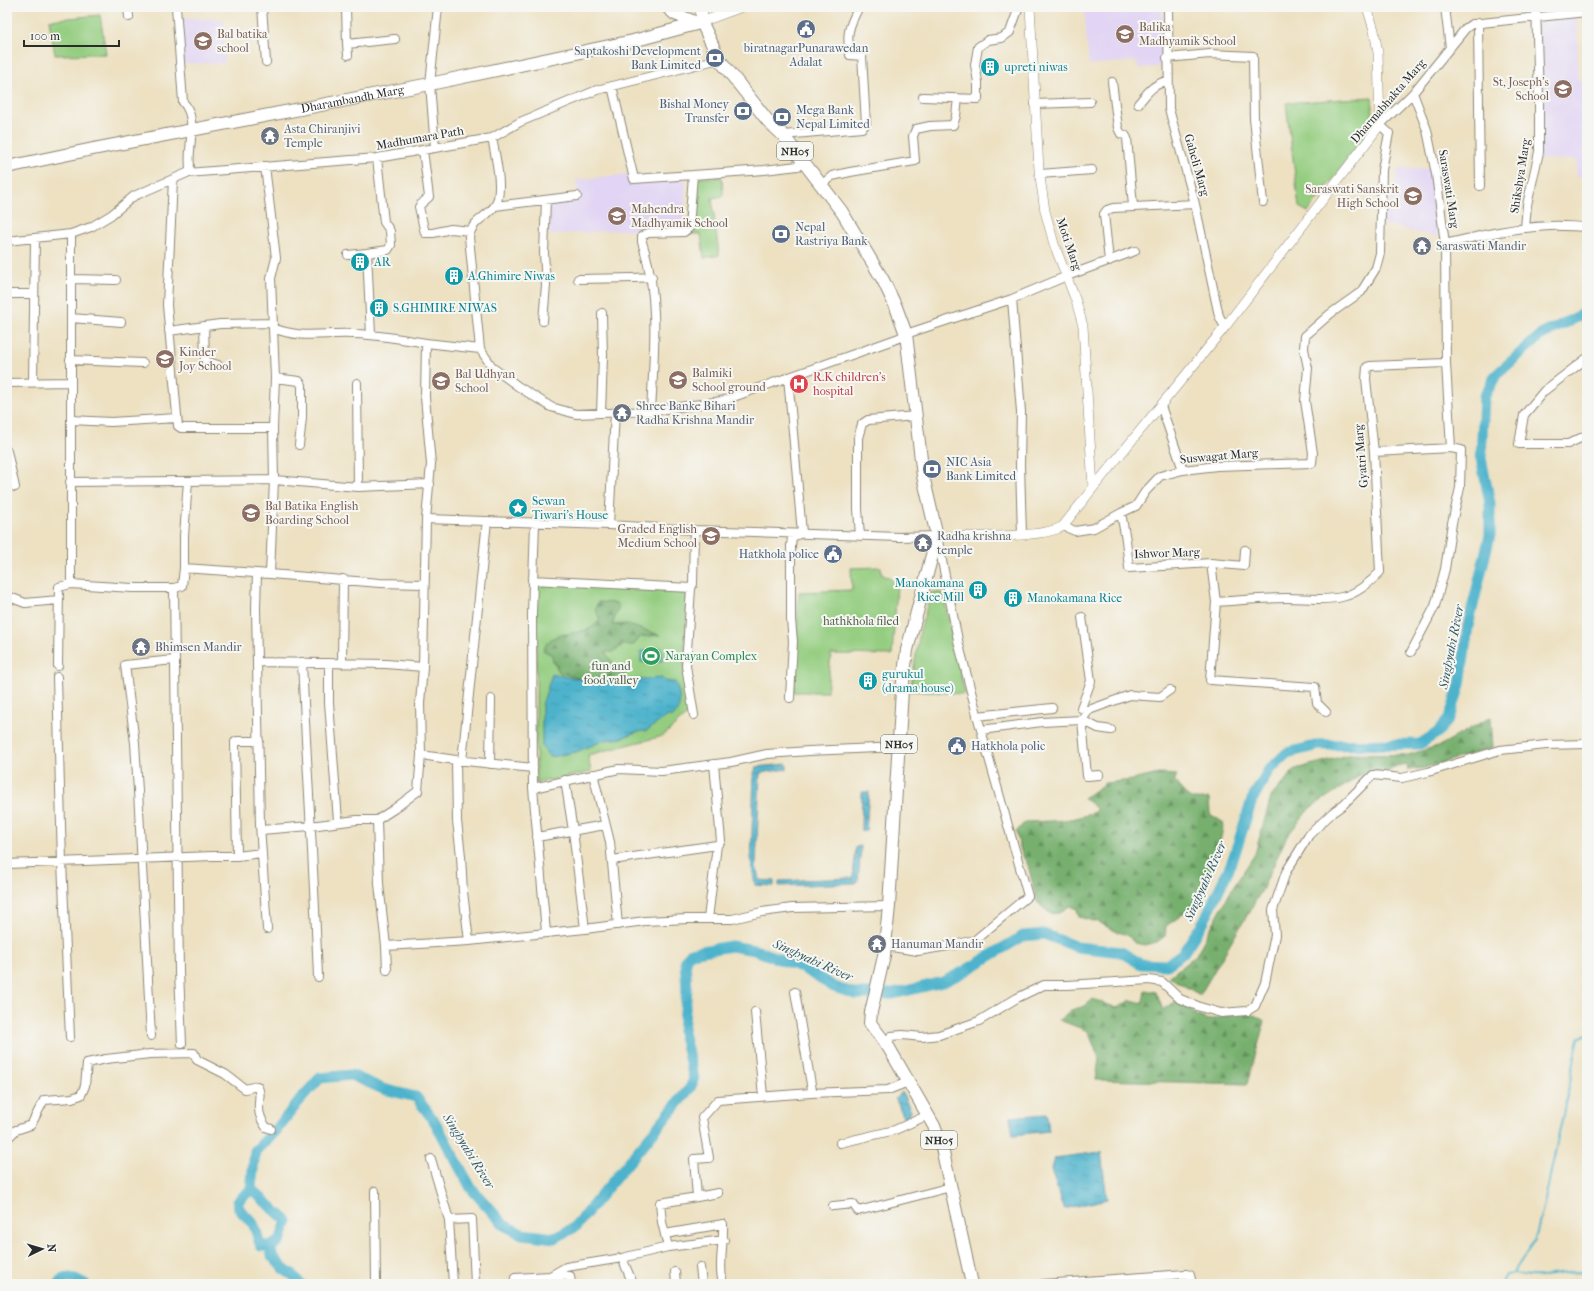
<svg xmlns="http://www.w3.org/2000/svg" width="1594" height="1291" viewBox="0 0 1594 1291" font-family="'IM FELL French Canon',serif">
	<defs>
		<pattern id="forest-firs" width="22" height="20" patternUnits="userSpaceOnUse"><rect width="22" height="20" fill="#77b06e"/><path d="M5 1l3.5 6h-7zM16 11l3.5 6h-7z" fill="#628f5b"/></pattern>
		<pattern id="water-ripples" width="26" height="14" patternUnits="userSpaceOnUse"><rect width="26" height="14" fill="#4db3cc"/><path d="M2 4q2-2 4 0t4 0M15 11q2-2 4 0t4 0" fill="none" stroke="#4092a6"/></pattern>
	</defs>
	<rect width="100%" height="100%" fill="#f6f6f2"/>
	<filter id="ink" filterUnits="userSpaceOnUse"><feTurbulence type="fractalNoise" baseFrequency=".025" numOctaves="2"/><feDisplacementMap in="SourceGraphic" scale="8" xChannelSelector="R" yChannelSelector="G"/><feConvolveMatrix kernelMatrix="1 2 1 2 8 2 1 2 1" color-interpolation-filters="sRGB"/></filter>
	<filter id="wash" filterUnits="userSpaceOnUse"><feTurbulence type="fractalNoise" baseFrequency=".012" numOctaves="4" result="noise"/><feDisplacementMap in="SourceGraphic" scale="16" xChannelSelector="R" yChannelSelector="G"/><feGaussianBlur stdDeviation="0.9" result="paint"/><feColorMatrix in="noise" values="0 0 0 0 0 0 0 0 0 0 0 0 0 0 0 0 0 1.4 0 .05"/><feComposite in="paint" operator="in"/></filter>
	<g filter="url(#wash)">
		<rect width="100%" height="100%" fill="#ede1c2"/>
		<path fill="#e1d4f4" d="M1084,7h78l3,59 -27,2 -1,-7 -48,4z
			M1577,13l1,68h9v95h-11l1,-16 -39,-1 -1,-142z
			M181,18l42,1 2,44 -42,1z
			M1399,169h34l7,66 -7,1 -51,-12z
			M628,174l2,9 56,-4 -2,50 -66,1 -69,5v-32l30,-2 -3,-21z"/>
		<path fill="#94cd80" stroke="#607c56" d="M100,15l6,39 -51,1 -6,-35z
			M1372,97l1,20 -5,16 -60,79 -9,-5 -13,-104z
			M722,177l1,19 -11,2 7,57 -15,3 -3,-24h-10l3,-56z
			M881,567l1,8 7,2 8,9 -5,69 -61,-1 -4,38h-33l5,-100 53,-2 -1,-22z
			M536,584l152,7 -4,76 4,47 -25,22 -75,19 3,17 -55,11z
			M931,592l12,1 22,101 -55,-3 10,-60z"/>
		<path fill="url(#forest-firs)" stroke="#516e4c" d="M598,602l18,1 3,3 -7,19 13,-1 35,11 -20,2 -6,8h-11l-10,7h-8l7,10 14,13 -40,5 -27,-8 -6,-11 -1,-6 -9,-5c10,-22 31,-13 48,-22 3,-2 6,-6 9,-9l-5,-10z
			M1491,717l2,31 -69,20 -16,2 -1,-6 -11,2 -6,5 -24,1 -56,36 -23,28 -25,54 -62,105 -31,-18 27,-22 36,-66 23,-35 16,-57 24,-28 57,-15 56,1 33,-10z
			M1159,774l18,1 -3,6c13,15 15,21 35,17l1,16 14,9 -8,38 -12,33 -18,18 -20,14 -1,10 -8,6 -13,3 -9,-2 -8,-8 -12,-4 -17,-9 -19,-5 -2,-8 -8,-3 -9,7 -9,1 -14,-12 -9,-37 -6,-10 -6,-23 9,-10c19,-1 58,0 72,-13l-13,-11 21,-15 27,-3z
			M1145,990l11,2 7,18 12,-8h13l7,13 13,5 39,-9 18,10 -18,63 -151,-4 3,-22 -11,-27 -29,-11 12,-10 14,-4 8,-7 24,9 14,-8 12,3z"/>
		<path fill="url(#water-ripples)" stroke="#3c6f7c" d="M655,648h6l1,13 -21,1v-11h14z
			M552,674l45,8 65,-4 3,3 10,1c5,12 8,24 -2,35l-5,-1 -22,15 -10,1 -14,6 -17,2 -29,12 -26,5 -8,-10v-42z
			M787,764v5l-27,4 -4,92 3,15 15,1v5l-19,-1 -4,-24 3,-87 2,-7z
			M862,792h7l-3,39h-5z
			M861,846l-3,34 -2,3 -77,3v-5l72,-3 2,-1 3,-30z
			M902,1092l9,19 -2,5 -5,1 -9,-19z
			M1047,1114l2,17 -36,4 -3,-18z
			M1101,1152l6,47 -43,10 -3,-7 -10,-33 3,-11z"/>
		<g fill="none" stroke-linecap="round" stroke-linejoin="round">
			<path stroke="#4db3cc" stroke-width="2" d="M1513,1273l22,-33 10,-40 34,-162 8,-4
				M1501,1284l5,-9c12,-3 22,3 34,1 16,-1 31,-5 47,-4"/>
			<path stroke="#4db3cc" stroke-width="11" d="M251,1189c-3,4 -12,10 -13,13 -2,9 10,14 14,20 5,7 5,17 9,24h10
				M59,1284l4,-5 6,-1 6,1 10,5
				M300,1284l-6,-8 -9,-6 -13,-14 -1,-10 9,-5 7,-20 -36,-32 4,-38 21,-21 23,-29 21,-23 31,-3 32,14 33,8 19,25 36,66 33,37 18,9 33,4 20,-11 115,-139 4,-9 -11,-47 4,-43 -2,-29 6,-7 40,-7 24,4 46,17 33,20 22,7h37l50,-12 22,-11 58,-35 21,-2 33,13 44,5 20,12 26,1 16,-12 21,-32 28,-59 20,-62 16,-29 19,-18 32,-8 101,-1 17,-11 12,-14 11,-34 8,-59 22,-91v-32l-9,-45 3,-61 12,-22 45,-40 46,-23"/>
		</g>
	</g>
	<g filter="url(#ink)">
		<g fill="none" stroke-linecap="round" stroke-linejoin="round">
			<defs>
				<path id="minor" d="M128,7l1,10
					M176,7l7,95c12,13 8,33 7,49 -1,7 0,14 0,22
					M262,7l4,55
					M346,7l1,37 48,-5
					M1168,7l1,102 26,95 24,112 6,11
					M1445,7l5,41
					M1478,23l2,163
					M347,44l1,11
					M1167,58l43,-4 43,2 1,63 9,83
					M1112,82l6,46 3,6 4,1 2,3 6,68
					M612,86l22,93 59,-4
					M1413,93l14,37 9,44 9,70 1,119 5,85
					M923,97l55,2v-17l-3,-17 3,-18 10,-7 14,-2 8,-6 9,-25
					M1035,104l55,-2
					M1138,104c11,-13 13,-18 30,-24
					M783,135l79,-7 4,-4 -4,-68 -12,-1c-4,-22 -1,-29 9,-48
					M435,148l-5,-64 8,-77
					M423,150l6,47 -8,7 -2,3 6,26h8l18,-4 19,2
					M265,166l11,92 -5,20 4,100 -2,50 1,52 -4,94
					M1040,174l52,-4
					M173,180l-6,125 11,121 3,2h92
					M821,185l11,-9 18,-4 65,-11 -2,-25 3,-7 14,-3 23,-1 3,-9 2,-18
					M495,206l82,-10
					M1525,228l2,-23 12,-53v-55l-3,-90
					M7,241l64,-7 20,-7 20,-12 23,-19 53,-23 190,-15 115,-20 28,-16 77,-32 122,-31
					M1445,244c34,-8 70,-17 105,-18 12,-1 25,1 37,1
					M348,255l19,-2
					M1109,261l-5,-47 3,-4 6,-2 82,-4
					M72,279l44,1
					M578,279c25,-1 49,0 74,-2
					M7,294h27
					M1012,299l9,113 -1,53 2,70
					M71,318l50,4
					M543,321l3,-36 -2,-32 2,-53
					M204,326l1,35 13,4
					M273,328c30,12 51,4 82,6 24,1 48,5 71,9
					M169,331l51,-7 53,-1
					M371,335l-4,-82 21,-3 3,-5 -1,-14 -6,-9 -7,-64
					M480,349l-11,-112c2,-15 16,-19 25,-30 11,-13 1,-53 -2,-69
					M1587,358l-43,33 -20,24 -5,29h49l19,-9
					M70,360l73,3
					M788,377l14,156 -10,4 -1,9v74l2,21 -3,57
					M275,378l24,3 3,4v33l-3,27
					M33,382l2,-143
					M7,383l63,-1
					M357,383l1,104
					M1161,406l22,64
					M651,411c3,-57 9,-115 -9,-169v-6l6,-3 36,-1 5,-4 4,-53 71,-5 34,-4 7,-3
					M601,413l2,-57 -1,-43
					M71,420l40,2 66,-4
					M7,451l8,36
					M1374,452l77,-4 10,2 -1,38 -8,35 -7,46 -10,37 -24,46
					M70,482l204,-2 84,7 72,-3
					M1121,513l15,-7 9,-14 15,-16 23,-6 34,-4 95,-3 1,-10 -8,-52 3,-33 -4,-19 1,-13 25,-22 31,-22 15,-24 4,-15 2,-83 7,-37 -9,-8 33,-32 53,-65 6,-4 115,-12
					M426,519l183,6 85,5 206,7 37,-1 22,109 22,85 47,166 -53,44 -21,5 -36,6 -33,-5
					M535,523l-3,91 1,174 13,144
					M609,525l6,-113
					M1063,526l12,5 19,-3 27,-15 5,27 3,28 82,-5 33,3 1,-16
					M860,536l-2,-27v-71l4,-14 6,-4 48,-4
					M1211,563l5,39 -6,78 105,7 2,16 9,9
					M184,568l86,6 110,9 44,1
					M257,573l-1,35 4,217 7,104
					M532,580l159,8
					M71,584v-350
					M7,596l18,7 34,-3
					M1216,602c23,-2 47,-4 71,-4 18,0 38,3 55,-1 14,-3 29,-15 38,-25l-6,-120 -8,-73 1,-12 3,-1 76,-3
					M1082,617l9,64 -10,27 8,2
					M258,662l128,2 37,3
					M302,662c5,105 12,210 16,315
					M329,663v40l9,118
					M342,664l1,-85
					M58,666l1,-79 12,-3 61,4h42
					M57,677l5,185 8,175
					M694,715l-8,-49 5,-78 2,-4 1,-54
					M977,716l75,-8
					M1082,720l7,-10 41,-15 30,2 10,-7
					M1082,720l16,8 13,2
					M981,730l61,-8 40,-2 5,56 12,-1
					M421,755l35,5
					M462,761l25,-240
					M490,764l1,-65
					M533,768l-77,-8 1,61 4,35 2,36 6,49 116,-12 60,-8 43,-2h44l30,-7 30,-4 97,-2
					M593,774l17,68 8,83
					M565,780l8,51 12,98
					M533,788l86,-19 43,2 69,-9 36,-8 42,-3 90,-4
					M261,830l49,-4 47,-6h20
					M537,837l68,-12
					M237,856l-2,-114 2,-1h22
					M612,860l105,-15
					M7,864l206,-8h24l25,-3
					M708,919l9,-74 4,-4 -7,-77
					M469,941l-83,5 -7,-62 -2,-64 17,-11 24,-18 3,-36 -1,-52 3,-36 3,-148 5,-55 -6,-67 1,-54 54,6 13,19 26,19 32,20 25,7 75,-3 71,-10 177,-63 7,-4 106,-35 55,-23 68,-25
					M386,946l1,24
					M755,1012l8,84
					M151,1036l-13,-245 -3,-48 -10,-78 49,-5
					M182,1044l-3,-73 -5,-383 8,-2 2,-18v-32l4,-55
					M887,1046l4,-10 12,-1 19,2 17,-2 40,-14 38,-23 27,-13h23l82,-5 13,2 18,17 20,8 21,6 26,-2 8,-5 10,-23 10,-48 -2,-25 13,-38 23,-37 23,-22 12,-9 29,-29 29,3 26,-6 72,-22 46,-5 41,-1
					M811,1093l77,-3 20,-8
					M7,1139l9,-9 15,-5 13,-25 28,-2 9,-3 4,-9 2,-23 19,-4 44,-5 44,-1 3,7 28,14 20,15 12,-3c5,7 1,14 2,22 0,8 3,13 7,19l5,2
					M840,1143l55,-13 33,-15
					M431,1159l18,61 4,64
					M375,1191l1,93
					M697,1197l21,-4
					M833,1206l20,-2 5,7 93,-24
					M449,1220l23,-1 3,65
					M665,1234l58,-10c1,20 -5,41 0,60
					M668,1247l56,-7
					M700,1267l2,17
					M675,1272l1,12
					M514,1284l1,-6 35,-2
					M571,1284l-1,-8h-20l16,-9 56,-9
					M633,1284l-11,-26 46,-11 -6,-25 -2,-19 37,-6 -3,-38 15,-1 -7,-40 16,-18 93,-7 1,-3 -17,-98
					M1043,1284l143,-10 4,1 2,9"/>
				<path id="tertiary" d="M1030,7l9,163 6,41 9,33 22,57 7,25 10,162
					M704,21l38,-14
					M937,536c26,0 108,3 126,-10l30,-38 132,-161 155,-202 -2,-72 -4,-23 -7,-23"/>
				<path id="secondary" d="M701,19l1,-12"/>
				<g id="primary">
					<path d="M667,7l8,7 20,8"/>
					<path d="M703,25l16,34 49,62 15,14 59,77 41,68 13,27 10,27 17,142 14,60 -30,114 -5,40 -13,216 -5,50 -13,56 -1,11 19,25 45,78 8,22 30,136"/>
					<path id="s1" d="M7,167l86,-18 337,-65 203,-43 63,-17"/>
				</g>
			</defs>
			<use href="#minor" stroke="#8c8676" stroke-width="10"/>
			<use href="#tertiary" stroke="#8c8676" stroke-width="10"/>
			<use href="#secondary" stroke="#8c8676" stroke-width="12"/>
			<use href="#primary" stroke="#8c8676" stroke-width="14"/>
			<use href="#minor" stroke="#fff" stroke-width="8"/>
			<use href="#tertiary" stroke="#fff" stroke-width="9"/>
			<use href="#secondary" stroke="#fff" stroke-width="11"/>
			<use href="#primary" stroke="#fff" stroke-width="12"/>
		</g>
	</g>
	<defs>
		<symbol id="civic-disc" viewBox="-11 -11 22 22"><circle r="9.5" fill="#5c6f8a" stroke="#f6f6f2"/><path d="M-.6-6.5H3V-4.5H.6V-3L4-1V1h2V6H-6V1h2V-1L-.6-3ZM-1.2 2.5V6h2.4V2.5Z" fill="#fff"/></symbol>
		<symbol id="school-disc" viewBox="-11 -11 22 22"><circle r="9.5" fill="#8d6e63" stroke="#f6f6f2"/><path d="M0-5L7-2L0 1L-7-2ZM-4 1L0 2.5L4 1V4Q0 6-4 4Z" fill="#fff"/></symbol>
		<symbol id="bank-disc" viewBox="-11 -11 22 22"><circle r="9.5" fill="#5c6f8a" stroke="#f6f6f2"/><path d="M-6-4H6V4H-6ZM0-2.3a2.3 2.3 0 1 0 0 4.6a2.3 2.3 0 1 0 0-4.6Z" fill="#fff"/></symbol>
		<symbol id="building-disc" viewBox="-11 -11 22 22"><circle r="9.5" fill="#0f9aa8" stroke="#f6f6f2"/><path d="M-4-6H4V6H1V3H-1V6H-4ZM-2.5-4.3h1.7v1.8h-1.7ZM.8-4.3h1.7v1.8H.8ZM-2.5-1h1.7V.8h-1.7ZM.8-1h1.7V.8H.8Z" fill="#fff"/></symbol>
		<symbol id="temple-disc" viewBox="-11 -11 22 22"><circle r="9.5" fill="#6b7280" stroke="#f6f6f2"/><path d="M0-6L5-2H3V0L6.5 2.5H4V6H1.5V3h-3V6H-4V2.5H-6.5L-3 0V-2H-5Z" fill="#fff"/></symbol>
		<symbol id="hospital-disc" viewBox="-11 -11 22 22"><circle r="9.5" fill="#e0444e" stroke="#f6f6f2"/><path d="M-5-5h3v3.5h4V-5h3V5h-3V1.5h-4V5h-3Z" fill="#fff"/></symbol>
		<symbol id="sight-disc" viewBox="-11 -11 22 22"><circle r="9.5" fill="#0f9aa8" stroke="#f6f6f2"/><path d="M0-6L1.8-2.2L6-1.7L2.9 1.2L3.7 5.4L0 3.3L-3.7 5.4L-2.9 1.2L-6-1.7L-1.8-2.2Z" fill="#fff"/></symbol>
		<symbol id="stadium-disc" viewBox="-11 -11 22 22"><circle r="9.5" fill="#2e9e5b" stroke="#f6f6f2"/><path d="M0-5a6.5 5 0 1 0 0 10a6.5 5 0 1 0 0-10ZM-3.5-1.8h7v3.6h-7Z" fill="#fff"/></symbol>
	</defs>
	<g fill-rule="evenodd">
		<use href="#civic-disc" x="795" y="18" width="22" height="22"/>
		<use href="#school-disc" x="1114" y="23" width="22" height="22"/>
		<use href="#school-disc" x="192" y="30" width="22" height="22"/>
		<use href="#bank-disc" x="704" y="47" width="22" height="22"/>
		<use href="#building-disc" x="979" y="56" width="22" height="22"/>
		<use href="#school-disc" x="1552" y="78" width="22" height="22"/>
		<use href="#bank-disc" x="732" y="100" width="22" height="22"/>
		<use href="#bank-disc" x="771" y="106" width="22" height="22"/>
		<use href="#temple-disc" x="259" y="125" width="22" height="22"/>
		<use href="#school-disc" x="1402" y="185" width="22" height="22"/>
		<use href="#school-disc" x="606" y="205" width="22" height="22"/>
		<use href="#bank-disc" x="770" y="223" width="22" height="22"/>
		<use href="#temple-disc" x="1411" y="235" width="22" height="22"/>
		<use href="#building-disc" x="349" y="251" width="22" height="22"/>
		<use href="#building-disc" x="443" y="265" width="22" height="22"/>
		<use href="#building-disc" x="368" y="297" width="22" height="22"/>
		<use href="#school-disc" x="154" y="348" width="22" height="22"/>
		<use href="#school-disc" x="667" y="369" width="22" height="22"/>
		<use href="#school-disc" x="430" y="370" width="22" height="22"/>
		<use href="#hospital-disc" x="788" y="373" width="22" height="22"/>
		<use href="#temple-disc" x="611" y="402" width="22" height="22"/>
		<use href="#bank-disc" x="921" y="458" width="22" height="22"/>
		<use href="#sight-disc" x="507" y="497" width="22" height="22"/>
		<use href="#school-disc" x="240" y="502" width="22" height="22"/>
		<use href="#school-disc" x="700" y="525" width="22" height="22"/>
		<use href="#temple-disc" x="912" y="532" width="22" height="22"/>
		<use href="#civic-disc" x="822" y="543" width="22" height="22"/>
		<use href="#building-disc" x="967" y="579" width="22" height="22"/>
		<use href="#building-disc" x="1002" y="587" width="22" height="22"/>
		<use href="#temple-disc" x="130" y="636" width="22" height="22"/>
		<use href="#stadium-disc" x="640" y="645" width="22" height="22"/>
		<use href="#building-disc" x="857" y="670" width="22" height="22"/>
		<use href="#civic-disc" x="946" y="735" width="22" height="22"/>
		<use href="#temple-disc" x="866" y="933" width="22" height="22"/>
	</g>
	<g text-anchor="middle" dominant-baseline="central" stroke-width="4" stroke-linejoin="round" paint-order="stroke">
		<g fill="#f6f6f2" stroke="#686867" stroke-width="1">
			<rect x="777" y="142" width="36" height="18" rx="3"/>
			<rect x="881" y="735" width="36" height="18" rx="3"/>
			<rect x="921" y="1131" width="36" height="18" rx="3"/>
		</g>
		<g font-size="11" font-weight="bold" fill="#2b2b2b">
			<text x="795" y="151">NH05</text>
			<text x="899" y="744">NH05</text>
			<text x="939" y="1140">NH05</text>
		</g>
		<g font-size="12" fill="#785e54" stroke="#f6f6f2" text-anchor="start">
			<text x="1139" y="27">Balika<tspan x="1139" dy="14">Madhyamik School</tspan></text>
			<text x="217" y="34">Bal batika<tspan x="217" dy="14">school</tspan></text>
			<text x="1549" y="82" text-anchor="end">St, Joseph's<tspan x="1549" dy="14">School</tspan></text>
			<text x="1399" y="189" text-anchor="end">Saraswati Sanskrit<tspan x="1399" dy="14">High School</tspan></text>
			<text x="631" y="209">Mahendra<tspan x="631" dy="14">Madhyamik School</tspan></text>
			<text x="179" y="352">Kinder<tspan x="179" dy="14">Joy School</tspan></text>
			<text x="692" y="373">Balmiki<tspan x="692" dy="14">School ground</tspan></text>
			<text x="455" y="374">Bal Udhyan<tspan x="455" dy="14">School</tspan></text>
			<text x="265" y="506">Bal Batika English<tspan x="265" dy="14">Boarding School</tspan></text>
			<text x="697" y="529" text-anchor="end">Graded English<tspan x="697" dy="14">Medium School</tspan></text>
		</g>
		<g font-size="12" fill="#4e5e75" stroke="#f6f6f2" text-anchor="start">
			<text x="806" y="48" text-anchor="middle">biratnagarPunarawedan<tspan x="806" dy="14">Adalat</tspan></text>
			<text x="701" y="51" text-anchor="end">Saptakoshi Development<tspan x="701" dy="14">Bank Limited</tspan></text>
			<text x="729" y="104" text-anchor="end">Bishal Money<tspan x="729" dy="14">Transfer</tspan></text>
			<text x="796" y="110">Mega Bank<tspan x="796" dy="14">Nepal Limited</tspan></text>
			<text x="795" y="227">Nepal<tspan x="795" dy="14">Rastriya Bank</tspan></text>
			<text x="946" y="462">NIC Asia<tspan x="946" dy="14">Bank Limited</tspan></text>
			<text x="819" y="554" text-anchor="end">Hatkhola police</text>
			<text x="971" y="746">Hatkhola polic</text>
		</g>
		<g font-size="12" fill="#0d838f" stroke="#f6f6f2" text-anchor="start">
			<text x="1004" y="67">upreti niwas</text>
			<text x="374" y="262">AR</text>
			<text x="468" y="276">A.Ghimire Niwas</text>
			<text x="393" y="308">S.GHIMIRE NIWAS</text>
			<text x="532" y="501">Sewan<tspan x="532" dy="14">Tiwari's House</tspan></text>
			<text x="964" y="583" text-anchor="end">Manokamana<tspan x="964" dy="14">Rice Mill</tspan></text>
			<text x="1027" y="598">Manokamana Rice</text>
			<text x="882" y="674">gurukul<tspan x="882" dy="14">(drama house)</tspan></text>
		</g>
		<g font-size="12" fill="#2b2b2b" stroke="#f6f6f2">
			<text stroke="none"><textPath href="#s1" startOffset="352">Dharambandh Marg</textPath></text>
			<text transform="translate(1388 101) rotate(-49)">Dharmabhakta Marg</text>
			<text transform="translate(420 138) rotate(-10)">Madhumara Path</text>
			<text transform="translate(1197 165) rotate(74)">Gaheli Marg</text>
			<text transform="translate(1520 176) rotate(-81)">Shikshya Marg</text>
			<text transform="translate(1449 189) rotate(81)">Saraswati Marg</text>
			<text transform="translate(1069 244) rotate(71)">Moti Marg</text>
			<text transform="translate(1219 456) rotate(-5)">Suswagat Marg</text>
			<text transform="translate(1361 456) rotate(-95)">Gyatri Marg</text>
			<text transform="translate(1167 553) rotate(-2)">Ishwor Marg</text>
		</g>
		<g font-size="12" fill="#5b616d" stroke="#f6f6f2" text-anchor="start">
			<text x="284" y="129">Asta Chiranjivi<tspan x="284" dy="14">Temple</tspan></text>
			<text x="1436" y="246">Saraswati Mandir</text>
			<text x="636" y="406">Shree Banke Bihari<tspan x="636" dy="14">Radha Krishna Mandir</tspan></text>
			<text x="937" y="536">Radha krishna<tspan x="937" dy="14">temple</tspan></text>
			<text x="155" y="647">Bhimsen Mandir</text>
			<text x="891" y="944">Hanuman Mandir</text>
		</g>
		<g font-size="12" fill="#be3a42" stroke="#f6f6f2" text-anchor="start">
			<text x="813" y="377">R.K children's<tspan x="813" dy="14">hospital</tspan></text>
		</g>
		<g font-size="12" fill="#4a5c44" stroke="#f6f6f2">
			<text x="861" y="621">hathkhola filed</text>
			<text x="611" y="666">fun and<tspan x="611" dy="14">food valley</tspan></text>
		</g>
		<g font-size="12" fill="#27864d" stroke="#f6f6f2" text-anchor="start">
			<text x="665" y="656">Narayan Complex</text>
		</g>
		<g font-size="13" font-style="italic" fill="#375b63" stroke="#f6f6f2">
			<text transform="translate(1451 647) rotate(-79)">Singhyahi River</text>
			<text transform="translate(1205 881) rotate(-66)">Singhyahi River</text>
			<text transform="translate(813 960) rotate(24)">Singhyahi River</text>
			<text transform="translate(469 1151) rotate(58)">Singhyahi River</text>
		</g>
	</g>
	<rect width="1594" height="1291" fill="none" stroke="#f6f6f2" stroke-width="24"/>
	<g transform="translate(42 1249) rotate(85)" stroke="#f6f6f2" stroke-width="3" paint-order="stroke">
	<path d="M0-3L7 15L0 10L-7 15Z" fill="#2b2b2b"/>
	<text y="-6" font-size="11" font-weight="bold" text-anchor="middle" fill="#2b2b2b">N</text>
	</g>
	<path d="M24 40v6h95v-6" fill="none" stroke="#2b2b2b" stroke-width="2"/>
	<text x="30" y="40" font-size="12" fill="#2b2b2b" stroke="#f6f6f2" stroke-width="3" paint-order="stroke">100 m</text>
</svg>
